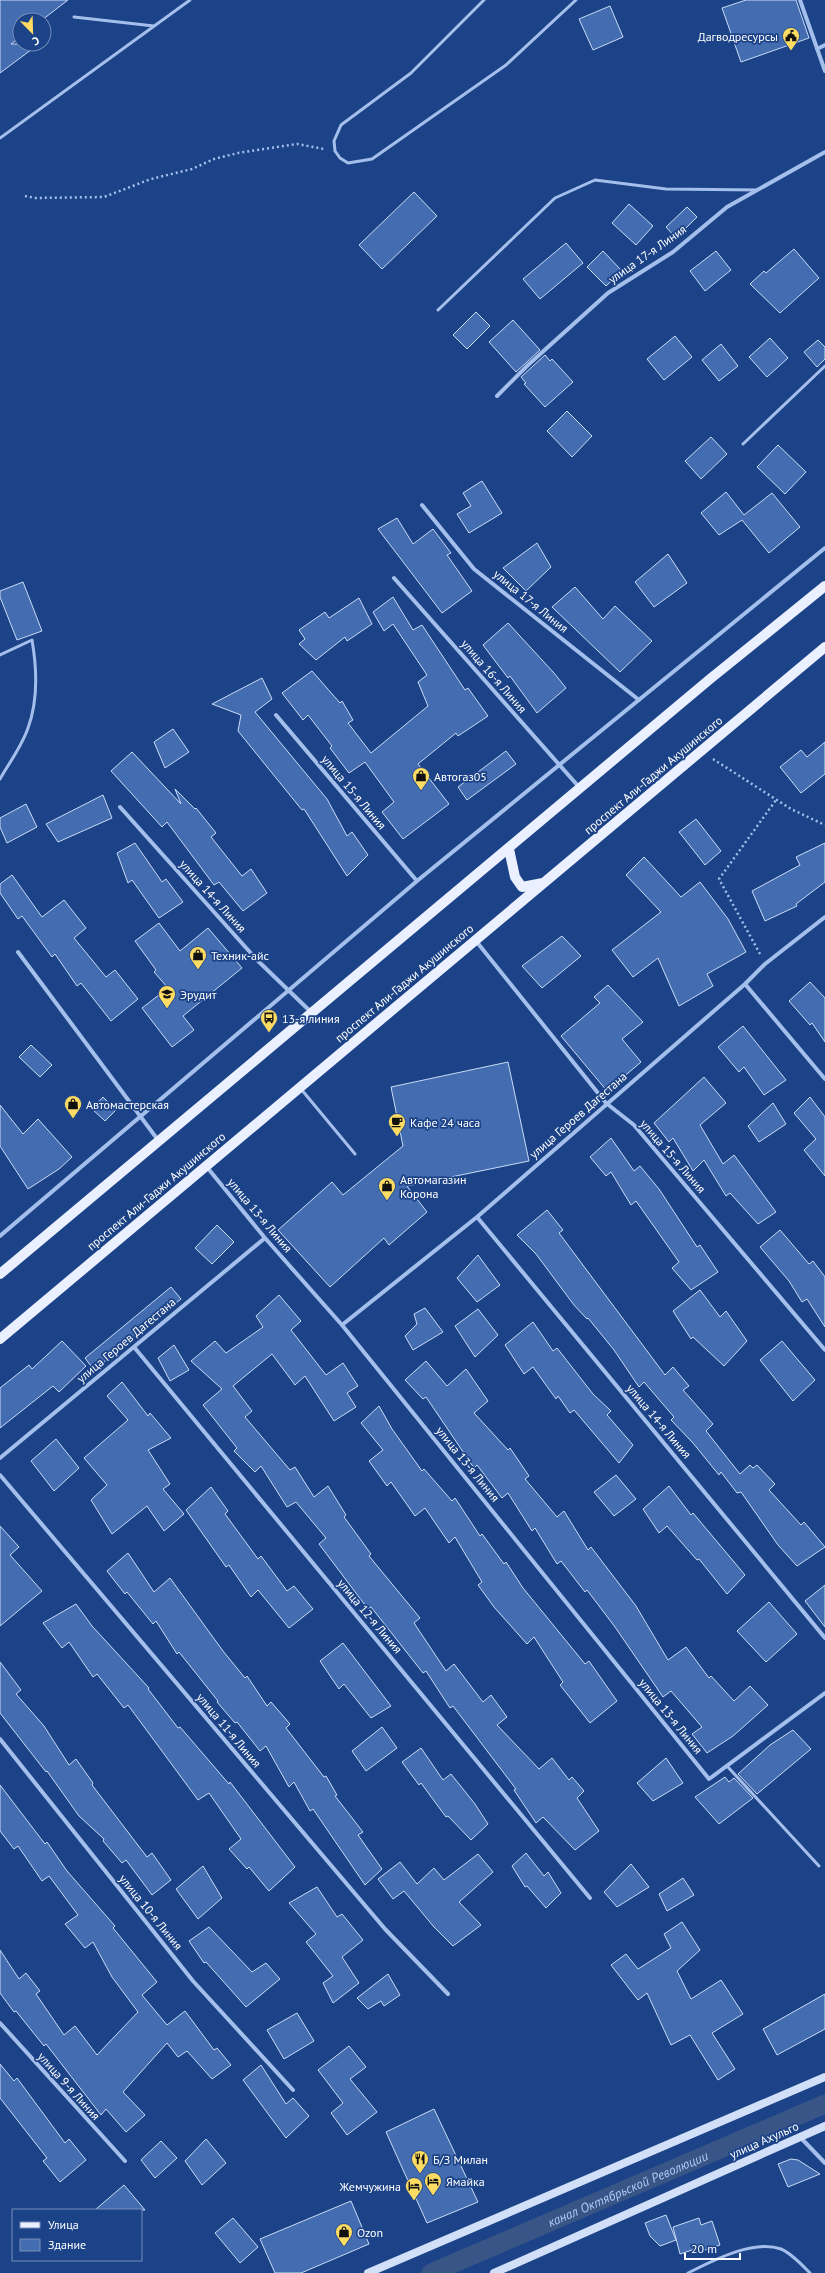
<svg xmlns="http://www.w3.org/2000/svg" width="825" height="2273" viewBox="0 0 825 2273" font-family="'PT Sans',sans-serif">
	<rect width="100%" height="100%" fill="#1c4387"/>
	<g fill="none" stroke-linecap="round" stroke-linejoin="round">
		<path stroke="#395588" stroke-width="19" id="s1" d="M431,2273l394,-169"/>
	</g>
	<path fill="#446cb0" stroke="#cadbf8" d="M0,0h68l-26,20h-22v17l-9,7h28l-39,29z
		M746,0h50l13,38 -68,24 -19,-54z
		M610,6l13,31 -30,13 -14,-31z
		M414,192l23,24 -55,53 -23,-24z
		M629,204l24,22 -17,19 -24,-22z
		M687,207l10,10 -21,21 -10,-11z
		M566,243l17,20 -43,36 -17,-20z
		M794,249l25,29 -39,35 -30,-29 14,-13 2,2z
		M603,251l19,20 -16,15 -19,-19z
		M716,251l15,19 -26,21 -15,-20z
		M476,312l14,14 -23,23 -14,-14z
		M513,320l27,30 -24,22 -27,-30z
		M675,336l17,21 -28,23 -17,-21z
		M770,338l18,20 -21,19 -18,-20z
		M818,340l7,7v12l-8,8 -13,-15z
		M721,344l17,22 -19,15 -17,-21z
		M545,355l5,6 2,-2 21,23 -28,25 -21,-23 2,-1 -5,-6z
		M567,411l25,25 -20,21 -25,-26z
		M711,437l16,17 -26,25 -16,-18z
		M778,445l28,27 -21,22 -28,-27z
		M482,481l20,32 -33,20 -12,-19 14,-8 -8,-13z
		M726,492l18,23 28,-22 28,34 -31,26 -27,-33 -23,15 -18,-22z
		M397,518l16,26 20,-15 18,24 -4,2 25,36 -30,22 -64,-84z
		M537,543l14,24 -25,24 -23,-23z
		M668,554l19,29 -33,24 -19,-25z
		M23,582l19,49 -25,9 -17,-43v-6z
		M575,587l28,32 12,-13 37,35 -32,31 -68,-65z
		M393,597l20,33 9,-5 43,65 3,-2 20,28 -30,20 -2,-3 -38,31 31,40 -46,35 -21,-27 12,-10 -29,-40 -16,11 -19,-25 2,-2 -24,-31 -5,5 -21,-27 30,-22 28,32 2,-2 11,19 -5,3 23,30 57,-47 -10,-24 9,-7 -34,-51 -9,7 -11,-19z
		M359,598l13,26 -25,17 -2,-4 -29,23 -17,-16 6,-5 -6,-9 26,-18 4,6z
		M508,623l46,50 12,15 -29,25 -27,-37 -2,2 -25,-33z
		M262,678l10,21 -17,13 72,87 20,37 5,-4 16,23 -21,21 -43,-67 -2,1 -64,-79 3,-16 -29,-11z
		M173,729l16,23 -24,16 -11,-26z
		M825,742v32l-24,19 -21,-26 21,-17 6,7z
		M506,751l10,13 -49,36 -9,-13z
		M132,752l49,52 -6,-15 20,20 1,-1 20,25 -5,4 31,39 9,-7 16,24 -24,18 -24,-29 -5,3 -47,-63 -5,5 -51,-56z
		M103,795l9,23 -54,24 -12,-18z
		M26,804l11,23 -30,16 -7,-16v-9z
		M696,819l25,32 -16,14 -26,-33z
		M135,843l27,39 4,-3 17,23 -24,16 -27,-38 -4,3 -11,-30z
		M825,843v39l-29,22 1,2 -32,15 -13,-30 48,-26 -4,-8z
		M644,857l37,40 19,-15 28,37 18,33 -39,22 6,12 -34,20 -21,-48 -25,19 -21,-27 49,-38 -35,-37z
		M12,875l30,42 22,-17 22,28 -12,10 32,39 9,-7 23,29 -27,22 -30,-38 -4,3 -22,-32 -3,3 -30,-41 -4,3 -18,-26v-9z
		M159,923l21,28 28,-23 34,40 -59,48 11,14 -22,17 -30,-39 26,-20 -14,-16 2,-2 -21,-29z
		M562,936l19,20 -39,32 -20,-22z
		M810,982l15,16v44l-13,-19 -2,2 -21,-24z
		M608,985l35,37 -21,17 19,23 -34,29 -46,-55 39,-33 -6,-6z
		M743,1026l43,54 -22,15 -20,-28 -5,5 -21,-25z
		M31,1045l21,20 -12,12 -21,-20z
		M508,1062l21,99 -122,25 20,26 -38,33 -5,-7 -54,49 -52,-57 54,-48 11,13 60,-49 -12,-59z
		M704,1077l22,26 -26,22 23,39 11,-9 42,57 -18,12 -28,-31 -4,3 -22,-36 -11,11 -20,-33 -4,4 -15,-19z
		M103,1097l13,13 -11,11 -13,-12z
		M810,1097l15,20v59l-21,-26 12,-11 -22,-26z
		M773,1103l13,21 -27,18 -11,-16z
		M0,1105l23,29 15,-15 34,38 -13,12 -31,20 -28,-43z
		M611,1138l23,33 6,-5 19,23 38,58 3,-2 18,27 -27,18 -19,-22 7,-6 -43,-61 -5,4 -20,-33 -5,4 -16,-19z
		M547,1210l16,20 -4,3 106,142 8,-8 16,19 -6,4 30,34 -7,7 34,43 10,-9 3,3 4,-3 18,19 -6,6 32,35 3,-3 21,25 -28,19 -19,-21 -37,-53 -4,1 -16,-21 -2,3 -26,-32 -22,-23 3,-3 -30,-35 -5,5 -25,-37 -26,-32 -1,1 -13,-14 -38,-51 -19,-19z
		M217,1225l17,17 -22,22 -17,-16z
		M780,1230l29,34 4,-3 12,16v50l-18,-28 -5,3 -13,-21 -29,-34z
		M478,1255l22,30 -23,17 -20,-24z
		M171,1287l10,12 -87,71 -9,-12z
		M700,1290l20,27 6,-6 21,30 -23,25 -31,-29 -2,2 -18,-28z
		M279,1295l22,26 -10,9 35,45 17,-12 15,23 -11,7 9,14 -22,14 -29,-45 -10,9 -23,-31 -39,32 19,25 -7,6 45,53 5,-3 19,30 14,-11 18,29 -2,2 27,37 -2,2 51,62 -6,5 32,48 8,-7 29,38 8,-7 16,22 -10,8 42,44 13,-11 17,22 3,-3 12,14 -7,7 22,33 -24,19 -32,-33 -7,6 -22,-33 2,-1 -63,-83 -3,2 -24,-37 -3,2 -52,-66 -3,2 -49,-65 7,-6 -30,-36 -9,5 -26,-41 -6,6 -21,-21 3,-3 -34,-43 19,-16 -31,-28 24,-20 11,12 37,-26 -7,-11z
		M425,1308l18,24 -30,18 -8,-14 12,-12 -3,-10z
		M478,1309l20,26 -23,22 -20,-31z
		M533,1322l20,29 4,-3 36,46 18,17 -4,4 26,30 -14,18 -45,-53 -4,3 -12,-17 -2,3 -23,-32 -9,7 -19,-29z
		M62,1341l24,25 -27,26 -6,-6 -53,42v-40l29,-23 3,4z
		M782,1341l33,39 -22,21 -33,-41z
		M174,1345l15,25 -19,11 -12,-23z
		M426,1361l21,25 19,-17 22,32 -14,12 34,37 2,-2 19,28 -4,3 32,38 7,-6 24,39 3,-3 45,59 32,54 18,-13 23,31 2,-2 23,25 16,-15 18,19 -35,31 -26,17 -15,-19 10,-7 -31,-36 -8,6 -48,-70 -28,-37 -2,2 -24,-31 -4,3 -22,-36 -3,3 -24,-38 -6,5 -25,-33 -3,3 -48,-71 -3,2 -18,-19z
		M122,1382l26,34 2,-3 21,25 -23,12 22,34 -7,5 21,25 -20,17 -17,-25 -35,28 -21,-34 16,-15 -23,-27 44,-38 -21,-24z
		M379,1406l13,23 30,42 2,-2 28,32 3,-3 25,38 2,-2 22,30 2,-2 17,26 62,76 4,-3 28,40 -27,22 -30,-38 3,-3 -29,-45 -7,7 -33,-37 -16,-22 4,-3 -27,-45 -6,6 -24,-35 -10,8 -24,-34 -4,4 -18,-25 14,-11 -22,-27z
		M56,1439l23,29 -25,23 -23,-30z
		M616,1475l20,24 -22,17 -20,-24z
		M669,1486l22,29 2,-2 52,62 -18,19 -28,-35 -2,1 -30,-34 -8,7 -16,-24z
		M211,1487l17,24 -3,3 33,45 3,-3 26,35 7,-5 19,23 -24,19 -31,-38 -7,7 -22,-32 -3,2 -40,-57z
		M0,1526l19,21 -9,8 32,36 -42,35z
		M128,1553l26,39 16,-14 53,73 22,27 2,-2 20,30 4,-4 19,22 -4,4 38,49 2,-1 11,19 -2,1 28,36 -5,3 24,34 -17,16 -52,-76 -3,2 -16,-29 -5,5 -23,-41 -6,5 -23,-29 -2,1 -18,-21 1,-1 -39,-49 -2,2 -21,-33 -3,3 -26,-32 -2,2 -18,-23z
		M825,1585v42l-20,-26z
		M769,1602l28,32 -31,28 -29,-31z
		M76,1604l16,22 57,62 -1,1 30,39 2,-1 49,57 1,-2 65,85 -26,24 -20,-24 -2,2 -18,-20 12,-10 -32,-46 -11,7 -70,-95 -4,3 -27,-34 -4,3 -24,-35 -7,6 -19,-25z
		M343,1643l48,63 -20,12 -27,-34 -5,5 -19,-28z
		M0,1662l21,28 -5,4 28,32 25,39 7,-6 17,24 -1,2 55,72 5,-4 19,27 -19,15 -26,-35 -4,3 -19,-22 1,-2 -25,-23 -32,-45 -1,1 -46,-59z
		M382,1727l15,21 -31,23 -14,-20z
		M793,1730l18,19 -54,45 -19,-20 32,-29z
		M421,1748l22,32 8,-6 24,30 13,20 -17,16 -23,-24 -2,1 -25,-34 -2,2 -17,-23z
		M666,1758l17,25 -30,18 -16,-18z
		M725,1777l4,5 5,-4 19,20 -34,26 -24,-27z
		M0,1785l45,59 2,-2 20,29 48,55 -2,2 44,54 -15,13 25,30 18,-14 29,39 3,-2 14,17 -19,14 -25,-28 -9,6 -11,-14 -44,49 22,23 -19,17 -20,-23 -5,6 -55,-71 -2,2 -28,-35 -2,1 -14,-19v-43l19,29 7,-6 14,18 -4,3 28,41 11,-9 22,29 41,-43 -26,-35 -19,-35 -8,6 -20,-24 13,-9 -29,-39 -7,5 -24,-35 -4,3 -14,-18z
		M526,1853l18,23 4,-4 13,21 -15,15 -19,-22 -2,1 -13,-21z
		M478,1854l15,18 -34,30 22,23 -28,21 -19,-19 -30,-36 -11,8 -15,-20 22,-17 17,22 17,-16 10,12z
		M631,1864l18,23 -32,20 -13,-15z
		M203,1866l19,32 -24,21 -22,-30z
		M683,1878l11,17 -27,16 -8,-17z
		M317,1887l20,30 5,-3 21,26 -21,17 17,26 -26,20 -10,-20 10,-7 -27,-34 10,-8 -27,-31z
		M682,1922l18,28 -23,21 14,28 30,-19 22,34 -31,19 23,36 -17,11 -28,-45 -19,10 -24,-52 -9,7 -27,-35 15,-11 12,15 33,-21 -7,-14z
		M209,1927l43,45 14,-9 14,16 -34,28 -40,-45 -2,1 -15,-22z
		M388,1974l12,21 -16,11 -3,-5 -13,8 -11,-11z
		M825,1994v35l-48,26 -14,-26z
		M297,2013l17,28 -30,18 -17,-29z
		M349,2046l17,21 -16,12 27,33 -30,23 -16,-22 12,-10 -25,-33z
		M0,2064l14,17 3,-3 48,65 4,-4 17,21 -26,22 -17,-21 4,-3 -47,-60z
		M261,2065l25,39 7,-6 16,18 -23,22 -43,-58z
		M434,2109l44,93 -51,21 -41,-91z
		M206,2139l20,24 -24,22 -17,-24z
		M161,2141l16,17 -22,20 -14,-18z
		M791,2159l7,1 22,14 -32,13 -10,-23z
		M124,2185l21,25h-50z
		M351,2201l18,43 -68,29h-26l-15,-34z
		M666,2215l10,25 -16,6 -10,-10 -5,-13z
		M233,2218l25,29 -18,16 -25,-30z
		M699,2218l2,7 11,-4 8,24 -18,6 -1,-4 -21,7 -7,-27z"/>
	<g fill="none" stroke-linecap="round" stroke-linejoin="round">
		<path stroke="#a5bfec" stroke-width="2.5" stroke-dasharray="2 3" stroke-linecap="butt" d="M25,196l10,2 69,-1 47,-18 41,-10 22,-10 24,-6 59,-9 27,5
			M713,759l78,50 34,16
			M760,954l-41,-75 57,-79"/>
		<path stroke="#a5bfec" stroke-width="3" d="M484,0l-73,73 -70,52 -7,16 1,10 5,7 8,5 24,-4 134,-94 70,-65
			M74,17l80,9
			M0,138l190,-138
			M438,310l117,-112 40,-18 71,9 91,1
			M743,444l82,-78
			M0,655l32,-15c5,29 6,61 -4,88 -6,18 -19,35 -28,51
			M301,1089l54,65
			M727,1766l92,100
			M688,2273c24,-12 65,-34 93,-24 10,4 21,16 29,24"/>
		<path stroke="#a5bfec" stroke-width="4" d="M800,0l25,71
			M817,49l8,-4
			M497,396l31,-31 80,-72 65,-41 54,-45 98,-55
			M422,505l52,64 165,131
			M394,578l185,209
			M276,715l141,166
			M120,807l137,153 54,52
			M476,941l130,162 28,22 191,225
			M18,952l140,188
			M745,984l80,95
			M206,1166l59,72 77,87 367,454 116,-86
			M477,1217l348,421
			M0,1236l417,-355 408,-333
			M342,1325l135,-108 268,-233 20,-20 60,-47
			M134,1347l456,551
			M0,1458l265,-220
			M0,1475l385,454 63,65
			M0,1739l193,242 100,109
			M0,2023l125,138
			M800,2137l25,26"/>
		<path stroke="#d1dff9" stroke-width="8" d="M368,2273l457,-196
			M494,2273l331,-147"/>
		<path stroke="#eaf0ff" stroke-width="10" d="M509,849l6,28 7,10 21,-4
			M0,1274l710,-595 115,-93
			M0,1339l825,-692"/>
	</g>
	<defs>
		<symbol id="civic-pin" viewBox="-11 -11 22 30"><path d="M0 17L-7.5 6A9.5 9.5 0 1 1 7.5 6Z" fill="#fcdc62" stroke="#1c4387"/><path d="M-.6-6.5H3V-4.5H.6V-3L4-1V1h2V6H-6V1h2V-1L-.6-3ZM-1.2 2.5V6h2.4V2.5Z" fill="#111"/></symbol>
		<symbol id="shop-pin" viewBox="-11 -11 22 30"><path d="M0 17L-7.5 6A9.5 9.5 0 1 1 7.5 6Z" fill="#fcdc62" stroke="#1c4387"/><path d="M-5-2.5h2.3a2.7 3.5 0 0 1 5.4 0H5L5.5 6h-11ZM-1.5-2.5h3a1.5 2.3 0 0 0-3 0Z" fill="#111"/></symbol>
		<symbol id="school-pin" viewBox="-11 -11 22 30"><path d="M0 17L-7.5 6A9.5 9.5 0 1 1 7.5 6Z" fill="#fcdc62" stroke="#1c4387"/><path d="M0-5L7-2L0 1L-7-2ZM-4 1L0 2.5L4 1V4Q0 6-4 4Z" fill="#111"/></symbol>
		<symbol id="bus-pin" viewBox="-11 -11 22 30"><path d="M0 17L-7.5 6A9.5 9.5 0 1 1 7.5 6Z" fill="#fcdc62" stroke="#1c4387"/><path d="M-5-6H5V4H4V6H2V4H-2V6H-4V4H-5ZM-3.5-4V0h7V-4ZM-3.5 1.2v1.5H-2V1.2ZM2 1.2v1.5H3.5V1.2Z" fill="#111"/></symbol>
		<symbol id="cafe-pin" viewBox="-11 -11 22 30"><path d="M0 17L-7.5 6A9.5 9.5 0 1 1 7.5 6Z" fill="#fcdc62" stroke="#1c4387"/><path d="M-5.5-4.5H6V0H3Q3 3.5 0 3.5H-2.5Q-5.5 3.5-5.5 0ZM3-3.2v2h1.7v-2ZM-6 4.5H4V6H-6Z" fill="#111"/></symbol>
		<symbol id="restaurant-pin" viewBox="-11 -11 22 30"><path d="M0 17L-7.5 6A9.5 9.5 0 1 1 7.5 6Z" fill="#fcdc62" stroke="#1c4387"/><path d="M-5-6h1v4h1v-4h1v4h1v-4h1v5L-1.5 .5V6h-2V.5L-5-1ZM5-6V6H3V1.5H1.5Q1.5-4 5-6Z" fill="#111"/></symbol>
		<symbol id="hotel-pin" viewBox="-11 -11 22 30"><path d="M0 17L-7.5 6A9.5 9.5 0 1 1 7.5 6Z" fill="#fcdc62" stroke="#1c4387"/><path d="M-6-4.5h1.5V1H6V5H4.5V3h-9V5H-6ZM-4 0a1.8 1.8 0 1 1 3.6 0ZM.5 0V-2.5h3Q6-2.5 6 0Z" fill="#111"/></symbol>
	</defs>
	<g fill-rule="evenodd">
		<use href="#civic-pin" x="781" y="26" width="20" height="27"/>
		<use href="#shop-pin" x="411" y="766" width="20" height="27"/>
		<use href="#shop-pin" x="188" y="945" width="20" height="27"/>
		<use href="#school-pin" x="157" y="984" width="20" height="27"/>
		<use href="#bus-pin" x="259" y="1008" width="20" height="27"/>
		<use href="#shop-pin" x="63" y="1094" width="20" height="27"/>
		<use href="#cafe-pin" x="387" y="1112" width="20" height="27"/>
		<use href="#shop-pin" x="377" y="1176" width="20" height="27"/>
		<use href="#restaurant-pin" x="410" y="2149" width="20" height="27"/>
		<use href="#hotel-pin" x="423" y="2171" width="20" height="27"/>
		<use href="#hotel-pin" x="404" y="2176" width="20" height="27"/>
		<use href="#shop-pin" x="334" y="2222" width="20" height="27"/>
	</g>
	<g text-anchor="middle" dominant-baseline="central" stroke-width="3.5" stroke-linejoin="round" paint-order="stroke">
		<g font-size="12" fill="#fff" stroke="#1c4387" text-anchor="start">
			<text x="778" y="36" text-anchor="end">Дагводресурсы</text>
			<text x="434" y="776">Автогаз05</text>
			<text x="211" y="955">Техник-айс</text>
			<text x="180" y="994">Эрудит</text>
			<text x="282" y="1018">13-я линия</text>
			<text x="86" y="1104">Автомастерская</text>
			<text x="410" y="1122">Кафе 24 часа</text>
			<text x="400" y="1179">Автомагазин<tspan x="400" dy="14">Корона</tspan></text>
			<text x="433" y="2159">Б/З Милан</text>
			<text x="446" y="2181">Ямайка</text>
			<text x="401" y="2186" text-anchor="end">Жемчужина</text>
			<text x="357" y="2232">Ozon</text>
		</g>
		<g font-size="12" fill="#fff" stroke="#1c4387">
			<text transform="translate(647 254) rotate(-35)">улица 17-я Линия</text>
			<text transform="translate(531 601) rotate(39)">улица 17-я Линия</text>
			<text transform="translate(494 676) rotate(49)">улица 16-я Линия</text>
			<text transform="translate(653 775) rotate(-40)">проспект Али-Гаджи Акушинского</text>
			<text transform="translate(354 792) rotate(50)">улица 15-я Линия</text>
			<text transform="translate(213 896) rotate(48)">улица 14-я Линия</text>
			<text transform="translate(404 983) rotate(-40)">проспект Али-Гаджи Акушинского</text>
			<text transform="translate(578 1115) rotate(-41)">улица Героев Дагестана</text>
			<text transform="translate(673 1156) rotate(49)">улица 15-я Линия</text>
			<text transform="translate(156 1191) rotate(-40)">проспект Али-Гаджи Акушинского</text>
			<text transform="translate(260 1215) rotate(50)">улица 13-я Линия</text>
			<text transform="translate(126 1340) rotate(-40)">улица Героев Дагестана</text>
			<text transform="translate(659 1421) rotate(50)">улица 14-я Линия</text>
			<text transform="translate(468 1464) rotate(51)">улица 13-я Линия</text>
			<text transform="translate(370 1616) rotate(50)">улица 12-я Линия</text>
			<text transform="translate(671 1716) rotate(51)">улица 13-я Линия</text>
			<text transform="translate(229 1730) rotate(50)">улица 11-я Линия</text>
			<text transform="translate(151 1912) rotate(51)">улица 10-я Линия</text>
			<text transform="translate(69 2086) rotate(48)">улица 9-я Линия</text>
			<text transform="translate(764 2140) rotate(-24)">улица Ахульго</text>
		</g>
		<g font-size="13" font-style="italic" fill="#b0caf3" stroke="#1c4387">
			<text stroke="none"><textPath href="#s1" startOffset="214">канал Октябрьской Революции</textPath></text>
		</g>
	</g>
	<rect x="12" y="2209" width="130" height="52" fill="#1c4387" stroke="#778eb7"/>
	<rect x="20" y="2222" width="20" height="6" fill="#eaf0ff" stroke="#778eb7"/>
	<text x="48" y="2229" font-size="12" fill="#ffffff">Улица</text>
	<rect x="20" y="2239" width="20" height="12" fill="#446cb0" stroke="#778eb7"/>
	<text x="48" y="2249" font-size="12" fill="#ffffff">Здание</text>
	<g transform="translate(32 32) rotate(157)"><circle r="19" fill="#1c4387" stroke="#778eb7"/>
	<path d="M0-3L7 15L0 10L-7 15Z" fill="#fcdc62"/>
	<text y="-6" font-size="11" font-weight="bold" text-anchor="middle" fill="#ffffff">С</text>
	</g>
	<path d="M685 2253v6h55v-6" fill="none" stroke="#ffffff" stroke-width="2"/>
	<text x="691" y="2253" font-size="12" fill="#ffffff" stroke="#1c4387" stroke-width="3" paint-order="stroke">20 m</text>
</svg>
